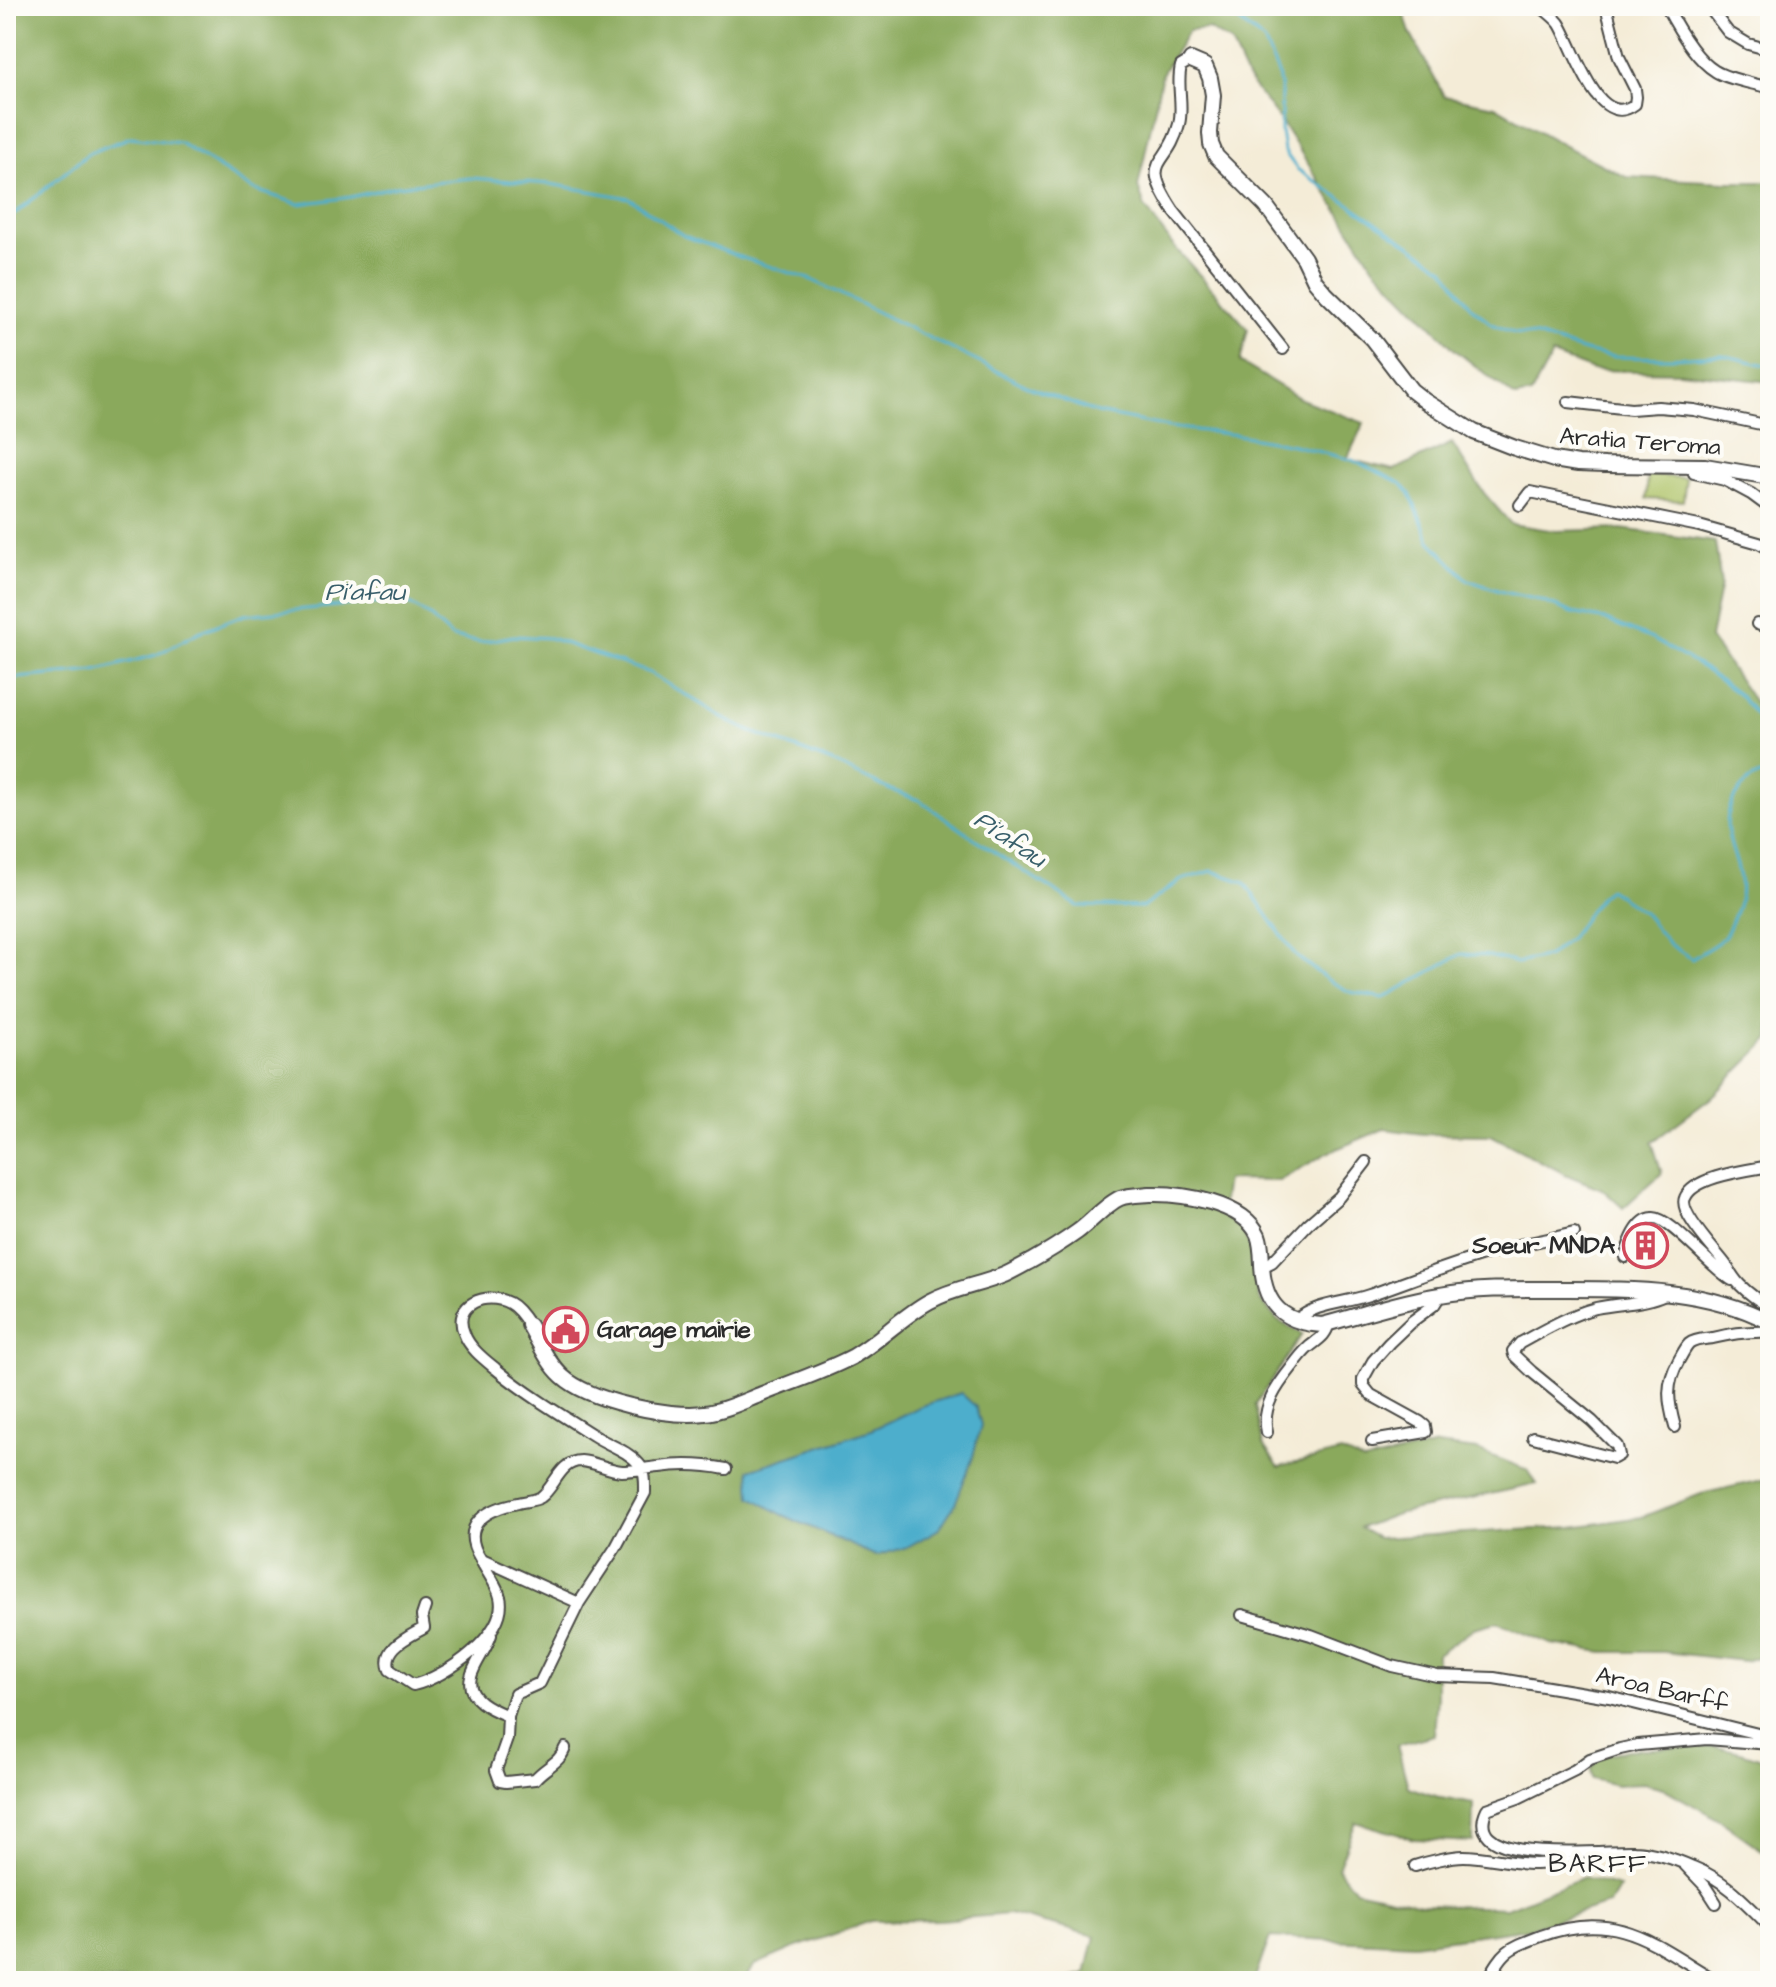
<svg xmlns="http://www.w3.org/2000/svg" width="1776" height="1987" viewBox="0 0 1776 1987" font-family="'Architects Daughter',sans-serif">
	<rect width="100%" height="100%" fill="#fdfcf7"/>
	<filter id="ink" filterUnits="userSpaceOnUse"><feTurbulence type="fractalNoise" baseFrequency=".0125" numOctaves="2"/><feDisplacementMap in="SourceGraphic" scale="16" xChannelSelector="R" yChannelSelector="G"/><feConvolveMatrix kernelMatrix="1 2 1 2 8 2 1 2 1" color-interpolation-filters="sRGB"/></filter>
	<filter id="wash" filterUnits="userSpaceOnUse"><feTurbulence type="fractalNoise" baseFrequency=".006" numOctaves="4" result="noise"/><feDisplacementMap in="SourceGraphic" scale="32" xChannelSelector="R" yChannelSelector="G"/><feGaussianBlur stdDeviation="1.8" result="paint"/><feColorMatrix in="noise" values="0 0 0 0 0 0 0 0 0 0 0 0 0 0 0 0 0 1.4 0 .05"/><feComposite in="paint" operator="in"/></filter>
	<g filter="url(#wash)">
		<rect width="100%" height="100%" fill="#f4ecd7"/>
		<path fill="#aec367" stroke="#6c7749" stroke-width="2" d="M1648,475l38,3 -3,23 -37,-2z"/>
		<path fill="#8aa95c" stroke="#5a6a44" stroke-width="2" d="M6,6h1396l8,27 34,63 51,10 70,40 61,31 100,5h44v200l-91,-10 -86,-2 -41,-15 -21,39 -16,3 -60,-47 -81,-83 -92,-144 -35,-45 -16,-35 -23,-14 -20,2 -26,43 -24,113 7,20 26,36 77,86 -8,33 61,37 63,24 -17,36 47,11 58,-27 31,49 28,32 45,7 65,-2 94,13 6,42 -11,54 44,64 16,13v324l-59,59 -59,44 10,31 -39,35 -21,-19 -37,-15 -74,-39 -68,-1 -39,-5 -57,24 -48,28 -53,-1 -5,34 21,16 9,19 8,50 19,22 24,13 -47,71 8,40 16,22 62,-15 23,10 73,-17 40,5 51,20 9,14 -140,30 -37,14 18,10 194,-11 70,-10 59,-23 69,-16v175l-26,8 -80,-9h-61l-52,-8 -54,-22 -23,6 -37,26v42l-3,39 -37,10 11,42 33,11 33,6 -1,38 -59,-3 -58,-17 -18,46 17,22 71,15 80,3 78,-31 35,10 -10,17 -80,24 -115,16 -144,-7 -16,44h-191l23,-7 9,-38 -86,-22 -68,6 -70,1 -79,28 -37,16 -13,16h-736z
			M1704,1746c24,2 44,6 66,17v95l-4,-5 -45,-32 -58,-33 -19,-5 -28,2 -24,-6 -1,-11 10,-12 27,-6z"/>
		<path fill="#4daecc" stroke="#3c6c7c" stroke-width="2" d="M961,1393l15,14 5,18 -9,35 -17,44 -16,25 -32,18 -31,9 -93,-41 -32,-18 -2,-27 122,-40 48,-23z"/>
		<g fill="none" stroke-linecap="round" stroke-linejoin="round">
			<path stroke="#4daecc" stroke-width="3" d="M1211,6l29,16 24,19 14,32 3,20v38l3,20 13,18 147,99 27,39 21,17 22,9 23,3 51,16 27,5 55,1 52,-3 48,11
				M6,221l83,-68 42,-16 49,6 72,46 47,15 52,-7 45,-11 75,-8 79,6 79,14 55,38 56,21 72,23 219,108 66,25 72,14 69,8 55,10 59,15 49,23 9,11 20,47 38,39 35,12 36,8 34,13 33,7 46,19 51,29 36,27 31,37
				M6,678h11l78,-7 61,-16 43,-23 45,-17 135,-13 31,2 19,12 23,21 29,5 33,-6 36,2 100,35 77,47 20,10 85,32 56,27 31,11 75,52 84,54 65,1 38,-27 31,-9 32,11 52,74 32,24 22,12 34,6 77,-44 28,2 28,7 32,-7 22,-19 30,-42 8,-6 34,23 26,32 23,15c9,-7 23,-13 31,-21 5,-5 16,-32 17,-40 6,-41 -31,-67 -1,-107 7,-10 19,-17 31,-18"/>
		</g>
	</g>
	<g filter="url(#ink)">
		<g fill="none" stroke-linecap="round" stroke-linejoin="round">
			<defs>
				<path id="street" d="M1540,6c6,5 14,11 19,17 14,20 38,110 76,81l1,-7 -1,-8 -16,-32 -13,-51
					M1666,6c11,21 29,53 49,65 14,9 39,12 55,17
					M1708,6l20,26 20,12 22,6
					M1764,6l6,6
					M1191,60l-10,6c-5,19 3,39 -2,58 -11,45 -41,33 -6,86l110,139
					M1568,402l63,7 27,-2 36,3 76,16
					M1692,465l2,8 31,7 26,14 19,14
					M1520,505l10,-13 169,34 60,17 11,6
					M1757,624l13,4
					M1770,1166c-21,4 -76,10 -85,32 -7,15 32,54 41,67 4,7 8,14 14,20 9,9 19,16 30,22
					M1625,1257c4,-13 12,-38 28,-39 16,-2 60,52 79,62
					M1262,1267l10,-5 36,-38 31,-27 27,-35
					M1295,1321c22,-19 48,-17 74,-26 46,-16 92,-35 139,-47 22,-6 44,-9 66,-15
					M529,1325c-5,-8 -12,-18 -20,-22 -23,-12 -57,1 -45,30 5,15 21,27 32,36 29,24 65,46 97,66 15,10 34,15 46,29 7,8 6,20 6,29l-29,54 -37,56 -39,80 -25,11 -7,22 -1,23 -11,31 4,11 6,1 29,-3c10,-12 25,-16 30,-31
					M1675,1427c-7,-26 -10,-42 4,-67 3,-5 6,-12 10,-16 6,-5 17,-5 24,-6 20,-5 37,-7 57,-6
					M1267,1432c-6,-25 10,-46 25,-65 5,-7 10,-14 17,-20 10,-8 17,-11 20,-24
					M1533,1437l81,21 5,-3 -2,-9 -25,-25 -60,-49 -18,-17 -1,-4 7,-8c24,-13 49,-28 76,-35 23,-5 48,-4 69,-14
					M1372,1441l54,-9 -1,-6 -5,-4 -49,-27 -8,-10v-6l10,-18 16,-18 22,-21 23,-17 7,-11
					M579,1603l-99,-45c-21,-34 7,-49 38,-55 7,-2 17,-2 23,-6 14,-10 19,-36 40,-36 14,1 27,9 41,10 13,0 24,-3 37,-4 21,-3 46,-2 67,2
					M425,1607l-3,9 2,12c-15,9 -43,20 -34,42l23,15c31,-7 96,-51 87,-88 -2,-11 -15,-27 -20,-39
					M1242,1615l69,20 81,31 45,10 57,2 115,19 161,40
					M491,1635c-4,14 -17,29 -20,42 -6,22 22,33 37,39
					M1770,1744l-63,-5 -69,6 -18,4 -30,10 -15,11 -57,28 -31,11c-29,60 122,40 147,42 20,1 41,8 59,16 31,12 54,37 77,60
					M1685,1865l20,21 11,17
					M1415,1866c12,-4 36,-10 49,-10 34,0 73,18 106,0
					M1487,1981c18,-32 20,-32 54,-45 77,-28 114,9 176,45"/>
				<path id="secondary" d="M1191,60l14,6 5,12 3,17 -3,38 1,11 5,12 50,50 38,52 11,23 11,13 46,45 39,51 14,11 49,31 41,16 39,12 24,4 27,1 100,1 65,11
					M529,1325c10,17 18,37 33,51 27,25 106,42 143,37 19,-2 39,-12 57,-19 30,-12 61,-22 90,-37 28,-16 50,-41 78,-56 24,-13 50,-16 74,-26 9,-4 19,-10 27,-14 16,-9 32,-19 46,-29 13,-9 29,-28 43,-34 9,-3 20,-3 30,-4 31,-1 94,9 108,41 5,13 3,28 5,41 5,34 26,47 59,49 39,-10 78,-24 118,-30 40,-7 81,-6 121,-6 72,0 144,-1 209,33"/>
			</defs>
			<use href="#street" stroke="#494845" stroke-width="14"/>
			<use href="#secondary" stroke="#494845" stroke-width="18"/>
			<use href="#street" stroke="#fff" stroke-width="10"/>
			<use href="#secondary" stroke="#fff" stroke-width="14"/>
		</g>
	</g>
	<defs>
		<symbol id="building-ring" viewBox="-11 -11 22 22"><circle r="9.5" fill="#fdfcf7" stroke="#d1495b" stroke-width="1.5"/><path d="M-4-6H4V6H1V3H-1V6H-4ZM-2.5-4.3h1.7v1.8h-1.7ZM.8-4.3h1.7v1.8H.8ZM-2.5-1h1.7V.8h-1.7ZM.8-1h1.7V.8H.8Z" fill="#d1495b"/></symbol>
		<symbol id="civic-ring" viewBox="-11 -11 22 22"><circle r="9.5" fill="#fdfcf7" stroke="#d1495b" stroke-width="1.5"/><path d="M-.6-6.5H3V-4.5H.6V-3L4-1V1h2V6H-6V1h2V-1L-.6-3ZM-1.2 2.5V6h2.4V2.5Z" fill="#d1495b"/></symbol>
	</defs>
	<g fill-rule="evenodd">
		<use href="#building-ring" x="1620" y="1220" width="51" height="51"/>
		<use href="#civic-ring" x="540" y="1304" width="51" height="51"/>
	</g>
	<g text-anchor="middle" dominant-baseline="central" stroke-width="8" stroke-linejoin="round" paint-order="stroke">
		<g font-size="24" fill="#2b2b2b" stroke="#fdfcf7">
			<text transform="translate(1640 442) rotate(4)">Aratia Teroma</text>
			<text transform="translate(1662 1690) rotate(13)">Aroa Barff</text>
		</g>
		<g font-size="24" font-weight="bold" fill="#2b2b2b" stroke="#fdfcf7" text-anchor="end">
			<text x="1615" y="1246">Soeur MNDA</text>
			<text x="597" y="1330" text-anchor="start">Garage mairie</text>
		</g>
		<g font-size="26" font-style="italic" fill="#395f6b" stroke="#fdfcf7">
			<text x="365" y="592">Pi'afau</text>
			<text transform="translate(1010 839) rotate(34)">Pi'afau</text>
		</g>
		<g font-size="26" letter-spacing="2" fill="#2b2b2b" stroke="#fdfcf7">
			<text x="1598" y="1864">BARFF</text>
		</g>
	</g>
	<rect width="1776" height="1987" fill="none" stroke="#fdfcf7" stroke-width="32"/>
</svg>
